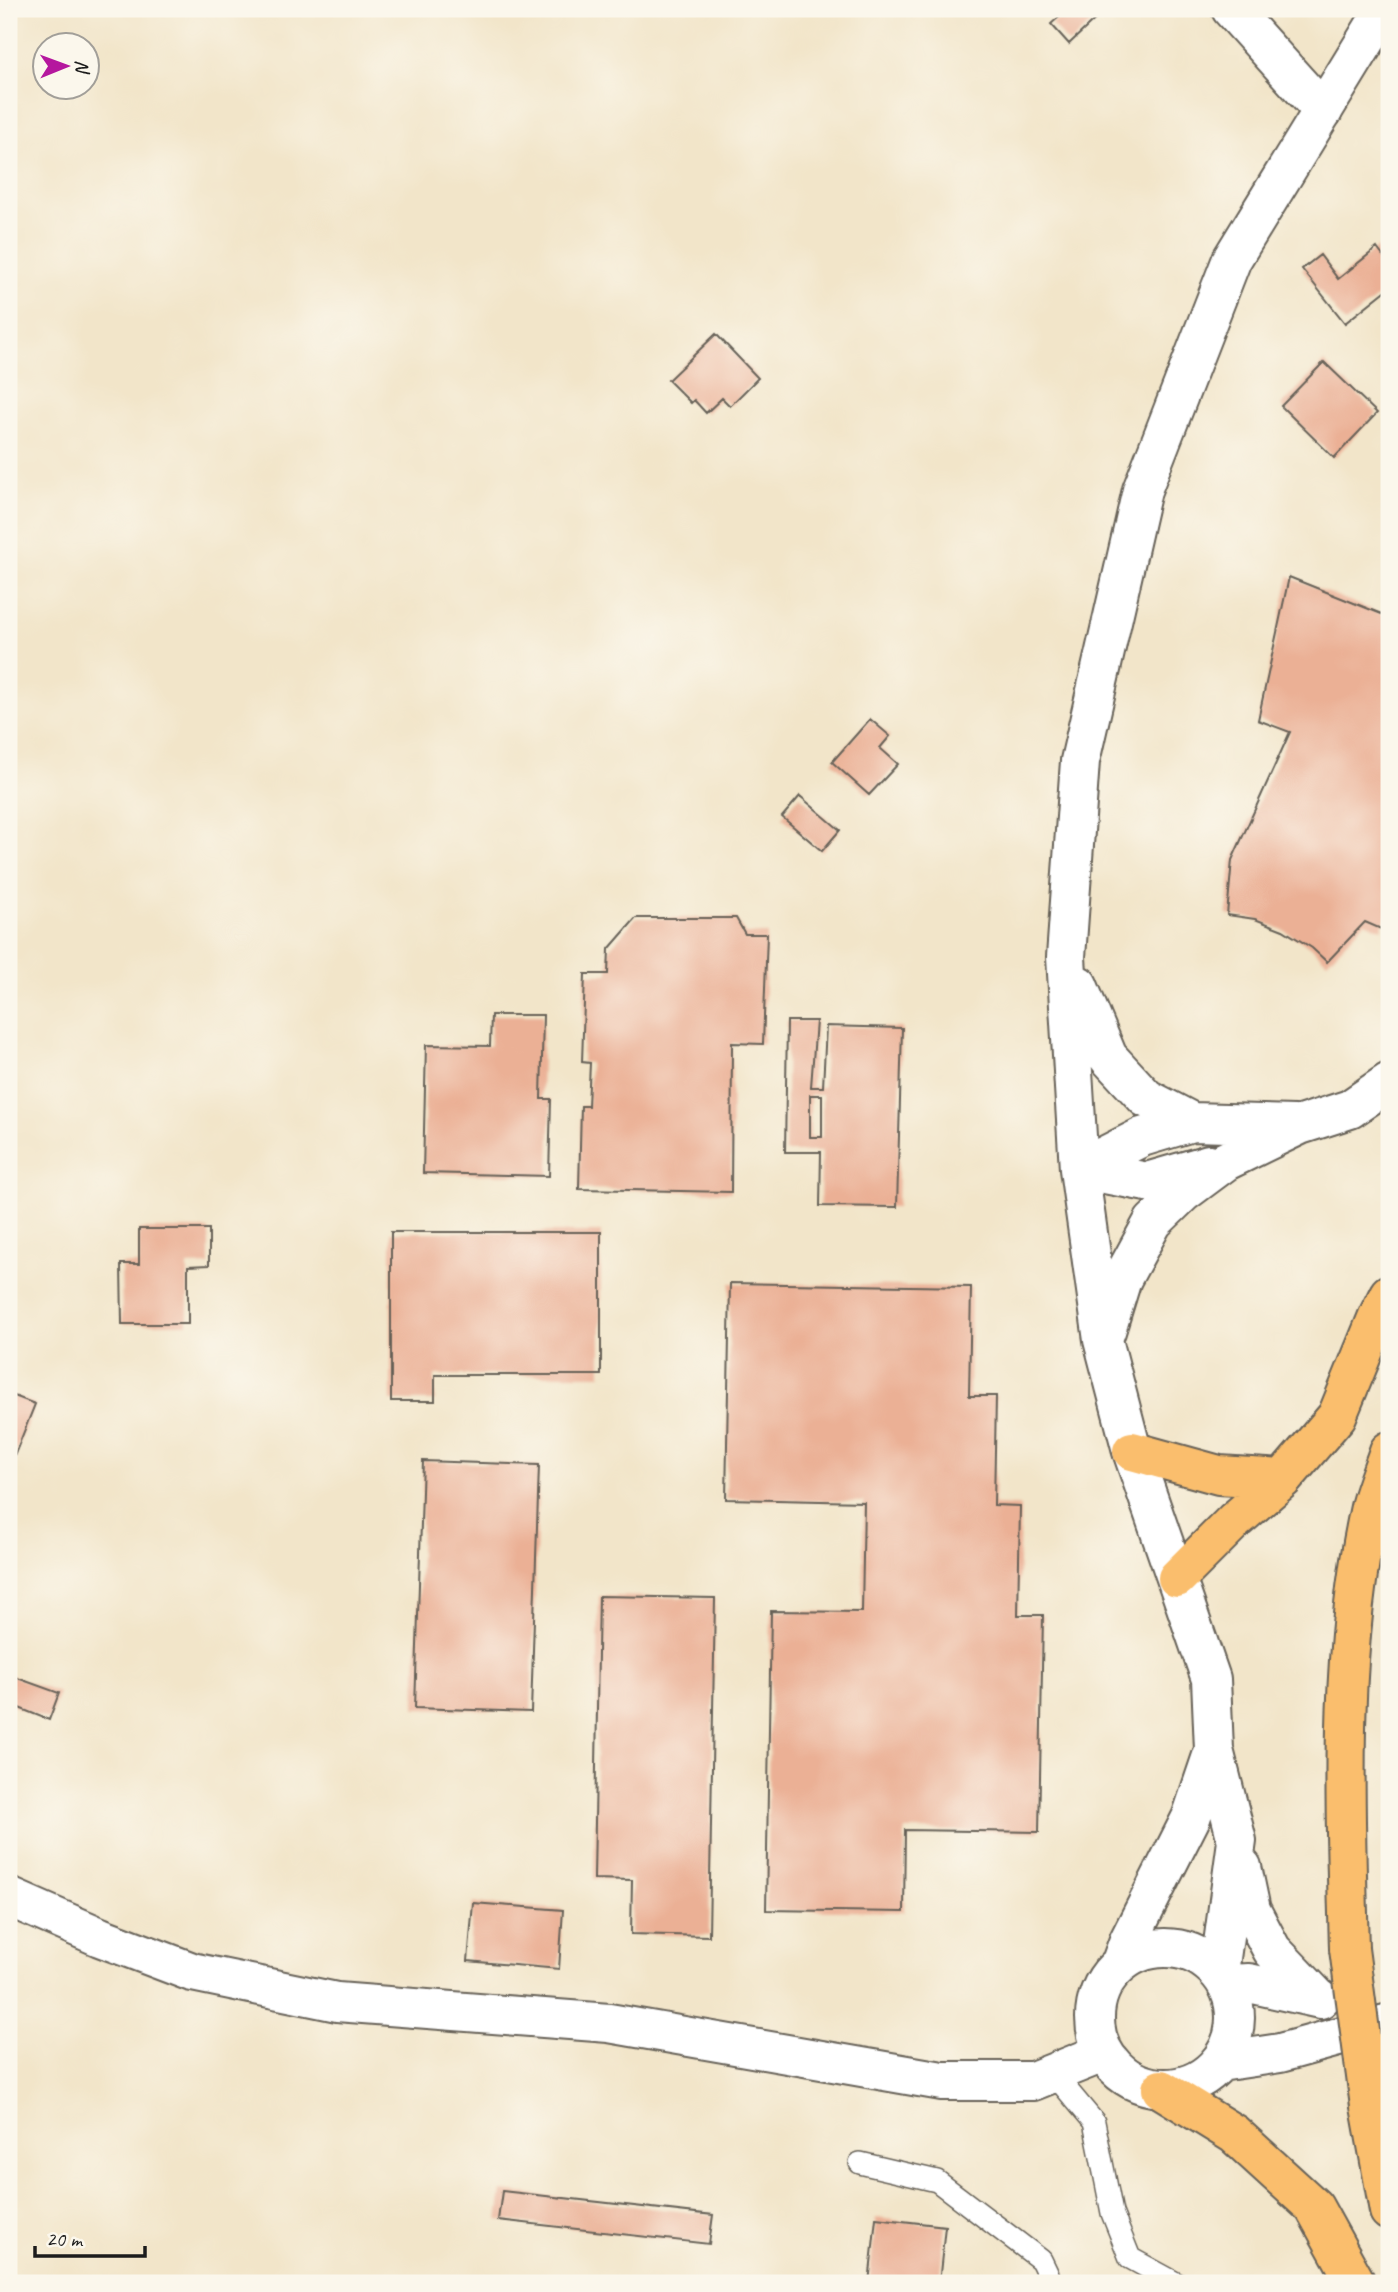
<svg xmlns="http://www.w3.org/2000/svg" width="1398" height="2292" viewBox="0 0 1398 2292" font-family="Caveat,sans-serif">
	<rect width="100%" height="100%" fill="#fbf7ec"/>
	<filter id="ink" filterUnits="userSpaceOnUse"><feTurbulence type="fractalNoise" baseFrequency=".0143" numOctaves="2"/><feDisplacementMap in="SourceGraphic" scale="14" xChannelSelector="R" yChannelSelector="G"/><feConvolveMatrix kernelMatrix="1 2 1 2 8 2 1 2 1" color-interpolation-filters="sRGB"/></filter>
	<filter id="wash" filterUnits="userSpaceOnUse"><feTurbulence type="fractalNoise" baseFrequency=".00686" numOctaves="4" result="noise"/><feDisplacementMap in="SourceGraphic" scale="28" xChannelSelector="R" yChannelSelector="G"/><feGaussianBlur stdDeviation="1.57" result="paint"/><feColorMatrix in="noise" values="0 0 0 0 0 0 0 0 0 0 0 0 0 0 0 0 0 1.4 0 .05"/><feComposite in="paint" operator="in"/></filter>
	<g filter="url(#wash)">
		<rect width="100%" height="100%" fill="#f2e5c9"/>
		<g id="blocks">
			<path fill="#ebb095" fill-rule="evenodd" d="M1068,9h38l-37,35 -18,-20z
				M1377,248l12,16v24l-44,35 -43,-54 18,-14 18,24z
				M716,334l42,44 -28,28 -8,-8 -16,15 -12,-13 -3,3 -23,-23z
				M1324,362l53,51 -43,45 -53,-52z
				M1289,577l100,40v293l-8,19 -16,-7 -38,40 -15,-14 -29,-18 -28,-11 -28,-4 5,-55 58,-128 -32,-12z
				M870,719l20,17 -10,12 18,16 -29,31 -37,-33z
				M800,796l40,34 -18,21 -40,-34z
				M636,918h100l9,16h22l-4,110 -31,-1 -1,149 -152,-3 2,-83h7l2,-43 -8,-1 3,-88h23l1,-25z
				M491,1015h52l-2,84h10l-2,77 -126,-3 3,-128 64,1z
				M787,1021h29l-5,66h12l3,-61 76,2 -5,179 -77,-1 1,-54h-36zM810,1095h12v42h-12z
				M139,1229h70v36l-21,1v58h-66l-1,-60h18z
				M391,1232h210v143h-166v26h-44z
				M730,1283l241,4 -2,109h27l-2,109 26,1 -2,109h25l-4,217 -134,-2 -1,82 -138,-2 5,-299 91,1 2,-110 -138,-3z
				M9,1394l26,10 -26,65z
				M423,1461l116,4 -8,247 -116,-4z
				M599,1596l116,2 -6,338 -78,-2 1,-54 -38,-1z
				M9,1675l50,18 -10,27 -40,-16z
				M473,1903l90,7 -4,59 -91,-8z
				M502,2191l211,24 -4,29 -211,-24z
				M876,2218l69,8 -6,57h-70z"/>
		</g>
	</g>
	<g filter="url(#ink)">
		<use href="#blocks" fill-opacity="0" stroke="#676259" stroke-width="2"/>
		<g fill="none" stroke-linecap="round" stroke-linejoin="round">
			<defs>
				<path id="service" d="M1053,2073l41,49 18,91 18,45 46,25
					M860,2163l77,18 104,79 11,23"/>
				<path id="minor" d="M1231,9l92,102
					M9,1897l91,40 92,35 145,30 272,21 333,58h91l70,-28"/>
				<path id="tertiary" d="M1078,985l30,72 38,41 46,24
					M1079,1169l63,-32 50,-15 102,3
					M1079,1169l68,13 62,-18
					M1106,1331l16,-52 31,-57 30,-29 43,-32 74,-36 50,-16 39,-27
					M1242,1867l9,43 21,40 46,48
					M1095 2018a70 70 0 1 1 140 0a70 70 0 1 1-140 0Z
					M1121,1962l8,-22 62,-122 23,-68
					M1219,1973l18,-132 -23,-91 -3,-71 -79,-228 -29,-111 -24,-171 -13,-212 14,-196 62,-271 90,-231 153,-250
					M1227,1984l22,-1 71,16
					M1220,2062l60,-9 109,-30"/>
				<path id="primary" d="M1161,2089l73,45 80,73 42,76"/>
				<path id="trunk" d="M1132,1451l87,24 64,4
					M1177,1578l57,-57 49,-42 54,-63 41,-100 11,-22
					M1349,1949c-4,-147 -11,-297 21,-442 5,-19 13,-38 19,-56
					M1370,2106l19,105"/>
			</defs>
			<use href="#service" stroke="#676259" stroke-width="24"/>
			<use href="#minor" stroke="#676259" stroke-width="42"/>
			<use href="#tertiary" stroke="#676259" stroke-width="42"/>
			<use href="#primary" stroke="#676259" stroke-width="42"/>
			<use href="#trunk" stroke="#676259" stroke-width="42"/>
			<use href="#service" stroke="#fff" stroke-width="21"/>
			<use href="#minor" stroke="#fff" stroke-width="38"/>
			<use href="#tertiary" stroke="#fff" stroke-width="38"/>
			<use href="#primary" stroke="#fabe6d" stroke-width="38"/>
			<use href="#trunk" stroke="#fabe6d" stroke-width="38"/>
			<defs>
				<path id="trunk-bridge" d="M1349,1949l21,157"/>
			</defs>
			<use href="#trunk-bridge" stroke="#676259" stroke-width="42" stroke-linecap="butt"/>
			<use href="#trunk-bridge" stroke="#fabe6d" stroke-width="38"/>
		</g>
	</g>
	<rect width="1398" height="2292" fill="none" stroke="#fbf7ec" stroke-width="35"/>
	<g transform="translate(66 66) rotate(89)"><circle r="33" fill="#fbf7ec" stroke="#a29f99" stroke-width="2"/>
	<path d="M0-5L12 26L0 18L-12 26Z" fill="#b5179e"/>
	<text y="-10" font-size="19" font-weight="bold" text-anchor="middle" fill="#1c1c1c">N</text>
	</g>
	<path d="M35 2246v10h110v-10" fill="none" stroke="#1c1c1c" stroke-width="3.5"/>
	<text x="46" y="2246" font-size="21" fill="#1c1c1c" stroke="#fbf7ec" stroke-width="5" paint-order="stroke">20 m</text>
</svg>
